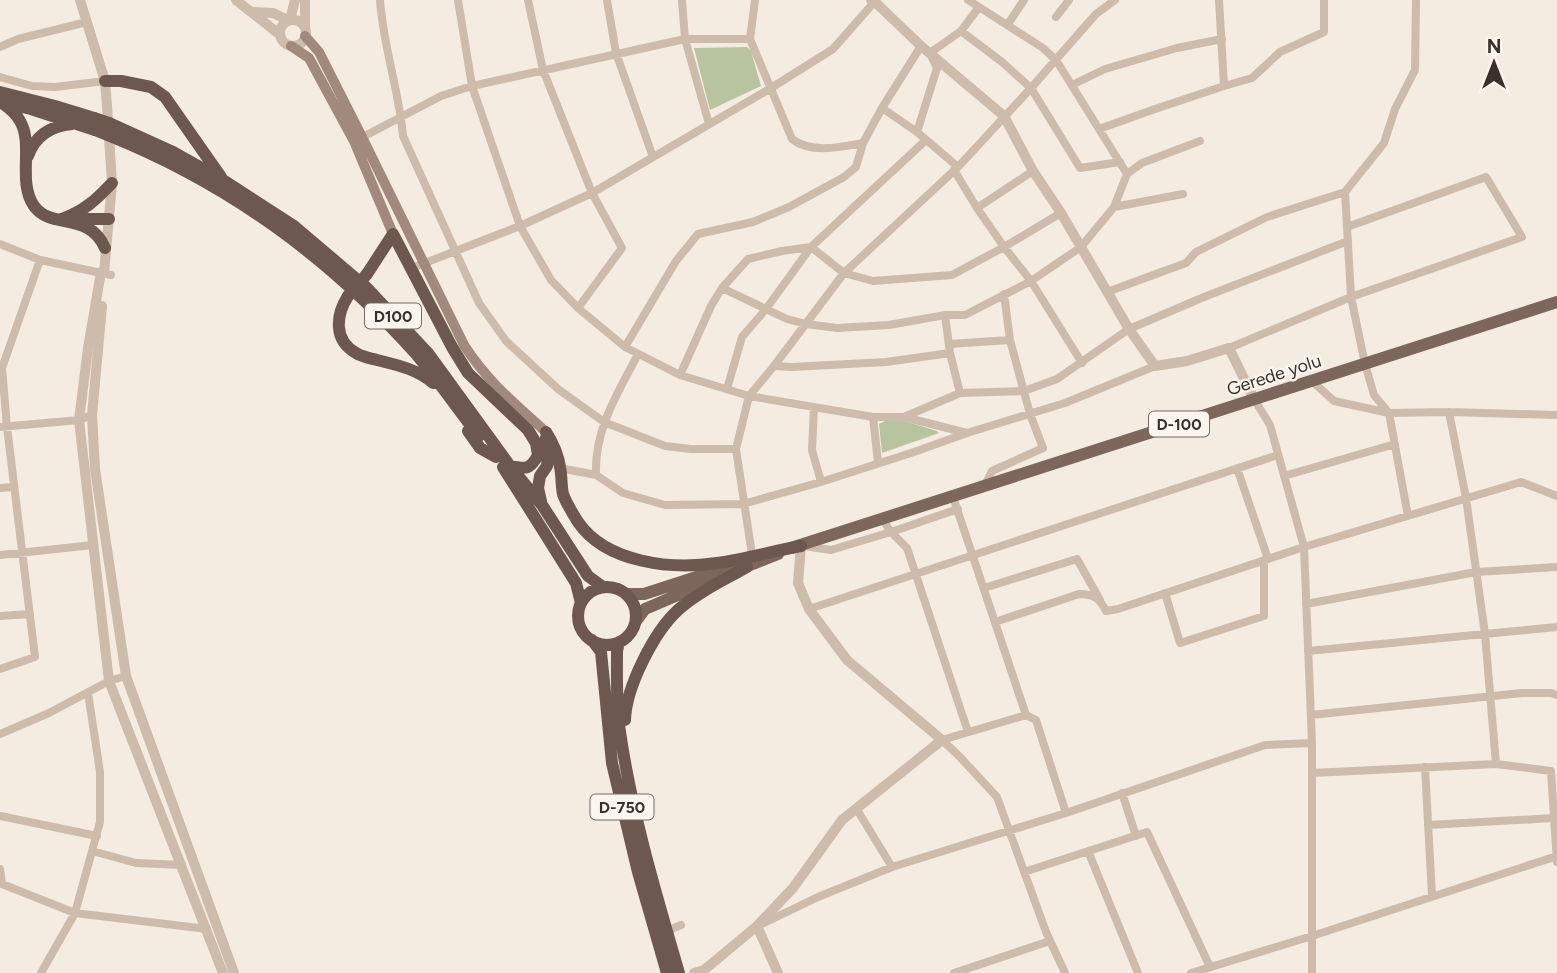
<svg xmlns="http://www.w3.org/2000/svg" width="1557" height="973" viewBox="0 0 1557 973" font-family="Figtree,sans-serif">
	<rect width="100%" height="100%" fill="#f4ebe1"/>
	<path fill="#b8c4a0" d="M747,47l4,4 10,35 -51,24 -16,-62z
		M901,420l36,11 2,2 -57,20 -3,-29 6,-3z"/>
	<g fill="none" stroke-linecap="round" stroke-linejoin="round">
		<path stroke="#cdbbac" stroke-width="8" d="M380,0c3,46 19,90 23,136l76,167 27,38 52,48 46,33 61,24 26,3h45
			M458,0l14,86 48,140 31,54 27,28 47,39 55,28 69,21 124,21h31l56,-24 64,-2 33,-12 72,-50 75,-32 144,-56
			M528,0l15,70 49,123 30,55 -44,60
			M607,0l9,53 37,104
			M682,0l3,39 24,85
			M755,0l-5,39 42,100c19,15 49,8 71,4
			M1056,17l13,-17
			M1008,24l16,-24
			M961,31l41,31 29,26 49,80 40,-6
			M0,47l18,-8 69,-17
			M0,77l32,9 23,1 50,-6
			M1072,85l33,-16 72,-21 45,-9
			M1224,86l28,-8 28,-26 44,-20v-32
			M882,108l35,24 41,35
			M1099,129l56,-20 69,-23 -5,-86
			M917,132l20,-64 -7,-15 31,-22 18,-24
			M357,140l84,-44 31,-10 213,-47h65
			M954,170l23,38 27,39 27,34 51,82
			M1127,174l15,-11 58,-22
			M1345,192l39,-49 11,-34 20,-39 1,-70
			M1114,207l69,-13
			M977,208l56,-37
			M0,244l40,16 71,15
			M412,268l108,-42 72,-33 179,-105 62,-39 43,-49
			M722,288l65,31 19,5 31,4 52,-3 56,-10h20l66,-34 50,-34 33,-40 13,-33 -71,-114 -13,-12 -75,-48
			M1107,292l79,-29 10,-11 71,-35 78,-25 6,105 14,67 9,31 15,18 19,103
			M945,315l5,38 10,40
			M949,344l61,-4
			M625,347l51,-86 22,-27 55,-12 36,-15 55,-30 12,-10 7,-24 19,-35 39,-62
			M1229,348l122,-51 171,-60 -36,-60 -139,50
			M774,366l18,1 94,-5 64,-9
			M680,375l31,-69 11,-18 26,-29 34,-8 29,-4 33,26 29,8 79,-6 52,-28 57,-34
			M1312,381l22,20 55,12 60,-1 108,3
			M727,389l15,-52 24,-28 45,-62 115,-107
			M1254,399l16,26 34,122 8,196v230
			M814,407l-2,43 9,32
			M1449,412l17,86 19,136 11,130
			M873,417l5,45
			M904,417l63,16
			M0,427l79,-7 13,-5
			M560,468l36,7 27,18 42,12 78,-1 78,-22 93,-30 53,-19 98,-30 90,-37
			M1237,468l31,91
			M596,475c-2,-46 22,-82 42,-121
			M1284,476l111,-32
			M984,487l8,-16 51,-23 -13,-34 -20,-74 -6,-46
			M0,488l14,-1
			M953,497l73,218 10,5 30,93
			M883,520l8,12 16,16 61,184
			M804,546l27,4 60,-18 67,-23
			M0,555l93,-10
			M753,561l-17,-112 13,-53 25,-30 70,-93 114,-106 73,-79 65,-74 19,-14
			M984,588l93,-29 23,41
			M1165,593l15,50 84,-27v-56
			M1306,604l170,-32 81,-5
			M809,609l469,-154
			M0,616l30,-2
			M995,622l84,-28c15,0 21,5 27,17l12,-2 186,-62 217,-65 36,14
			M1308,651l249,-24
			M0,669l35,-12 -28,-230 -5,-59 38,-108
			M1026,715l-84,25 17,16 38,41 49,135 19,41
			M1311,715l211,-22h29l6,2
			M0,734l49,-21 60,-32 17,-5
			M1425,767l7,129
			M1312,773l184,-9 55,7 6,91
			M1122,793l14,43
			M856,808l36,59
			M0,816l97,20
			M1428,825l126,-7
			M92,851l44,12 46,2
			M1088,851l50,122
			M0,869l2,15 73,29 132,16
			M1024,872l123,-40 63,135
			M762,924l56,-27 74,-30 174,-54 199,-68 47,-2
			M667,931l14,-6
			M41,973l34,-60 25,-91v-50l-12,-79
			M954,973l96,-32
			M1191,973l121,-37 245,-80"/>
		<path stroke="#cdbbac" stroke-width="10" d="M80,0l25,81 2,25 5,77 -8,90
			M236,0l43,34
			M871,0l4,2 46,44 83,70 29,55 28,42 68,116 26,37 32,-5 42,-13 25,51
			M253,12l20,1 15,7
			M280 33a13 13 0 1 1 26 0a13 13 0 1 1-26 0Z
			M290,20l5,-20
			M305,28v-28
			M101,272l-13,76 -9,72 30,261 114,292
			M102,306l-10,109 3,54 31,207 108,297
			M757,926l21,47
			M694,973l10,-3 53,-44 36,-38 49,-68 100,-80 -95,-80 -38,-51 -11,-26 3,-37"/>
		<path stroke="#a18a7d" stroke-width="10" d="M305,36l14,16 43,85 102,208c23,36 51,59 82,87
			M291,46l18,12 45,83 39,93"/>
		<path stroke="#7d675c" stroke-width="12" d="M791,548l766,-246
			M740,569l38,-15
			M626,594h18l99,-32
			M636,621l9,-12 68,-29"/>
		<path stroke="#6c584f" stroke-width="12" d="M105,81h16l30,6 14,10 56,80
			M0,92l55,14 39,12
			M1,102c7,5 15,11 19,19 14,23 -3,61 14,85 17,24 55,5 71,42
			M4,103l27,6 64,21
			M109,123l64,29 50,28 71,46 73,62 61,65 82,113 32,39 46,71 15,11
			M110,136c121,49 220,122 307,219 22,26 41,55 62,81
			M28,156c7,-20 22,-30 44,-32
			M62,219c22,-8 34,-19 50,-36
			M73,219h36
			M367,274l26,-40 59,113 16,26 60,57 8,13 2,12c-8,15 -12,14 -28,11
			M348,296c-12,19 -15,44 8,57 6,4 14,5 21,7 20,5 40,9 56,23
			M468,431l12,17 16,9
			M546,432c7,11 12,22 14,35 2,9 1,18 3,27 3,9 10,20 15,28 28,41 94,48 139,41 28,-4 56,-12 84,-17
			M503,467l73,116 5,20
			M541,501l-3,-13 2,-12 7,-10 1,-12 -2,-16
			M578 616a29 29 0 1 1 58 0a29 29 0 1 1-58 0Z
			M592,640l9,12 11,111 26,109 29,101
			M619,642l-2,9c0,27 -1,55 3,81 12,82 36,162 59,241
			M625,720c1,-33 29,-88 53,-110 20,-18 46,-30 69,-43"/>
		<path stroke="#6c584f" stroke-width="12" d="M94,118l15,5
			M95,130l15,6
			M348,296l19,-22"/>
	</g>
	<g text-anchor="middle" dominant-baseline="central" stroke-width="5" stroke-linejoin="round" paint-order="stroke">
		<g fill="#fbf5ee" stroke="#756b66" stroke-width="2">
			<rect x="365" y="303.5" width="56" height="25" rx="5"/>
			<rect x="1149" y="411.5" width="60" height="25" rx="5"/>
			<rect x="590.5" y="794.5" width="63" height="25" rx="5"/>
		</g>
		<g font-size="16" font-weight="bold" fill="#3b302b">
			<text x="393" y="316">D100</text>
			<text x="1179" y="424">D-100</text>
			<text x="622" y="807">D-750</text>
		</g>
		<g font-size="18" fill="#3b302b" stroke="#fbf5ee">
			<text transform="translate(1274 375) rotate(-18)">Gerede yolu</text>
		</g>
	</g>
	<g transform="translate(1494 63)" stroke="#fbf5ee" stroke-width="5" paint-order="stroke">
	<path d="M0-5L12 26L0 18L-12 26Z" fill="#3b302b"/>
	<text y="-10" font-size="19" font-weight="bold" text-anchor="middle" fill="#3b302b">N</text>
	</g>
</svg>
